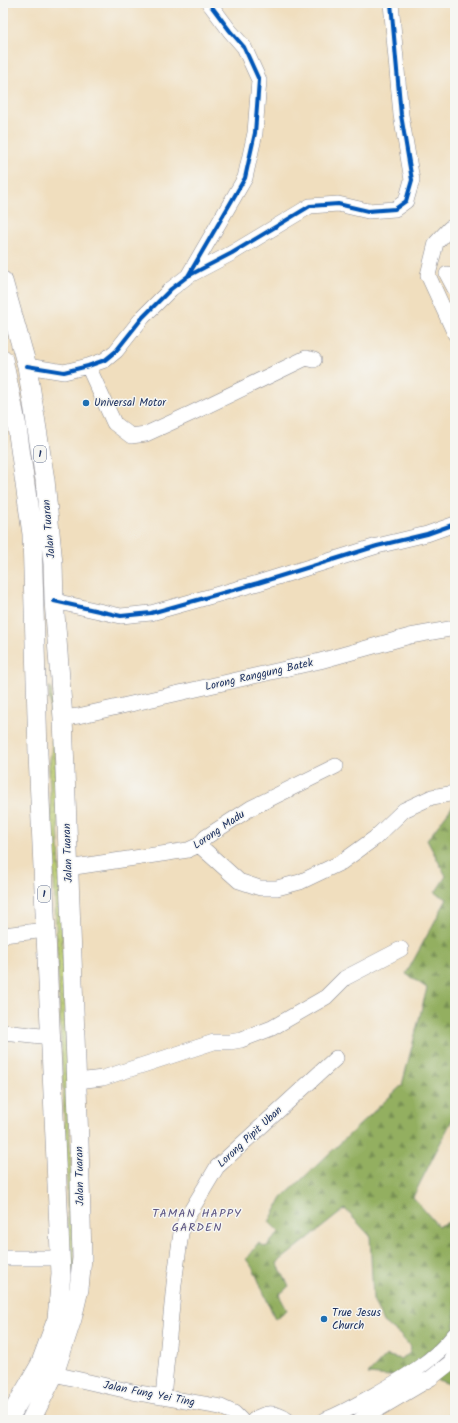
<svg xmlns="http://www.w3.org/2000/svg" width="458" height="1423" viewBox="0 0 458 1423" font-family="Kalam,sans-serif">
	<defs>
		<pattern id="grass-dots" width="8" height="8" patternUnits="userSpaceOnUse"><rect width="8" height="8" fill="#bacb6e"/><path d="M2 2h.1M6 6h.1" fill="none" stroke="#96a55e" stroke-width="1.8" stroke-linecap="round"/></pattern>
		<pattern id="forest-firs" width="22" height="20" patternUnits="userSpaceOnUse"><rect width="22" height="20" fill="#93af61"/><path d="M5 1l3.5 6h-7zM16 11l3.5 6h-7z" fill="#778f53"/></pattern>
	</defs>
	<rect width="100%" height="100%" fill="#f6f6f2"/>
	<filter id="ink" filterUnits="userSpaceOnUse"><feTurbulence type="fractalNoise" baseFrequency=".025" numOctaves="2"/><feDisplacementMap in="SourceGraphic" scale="8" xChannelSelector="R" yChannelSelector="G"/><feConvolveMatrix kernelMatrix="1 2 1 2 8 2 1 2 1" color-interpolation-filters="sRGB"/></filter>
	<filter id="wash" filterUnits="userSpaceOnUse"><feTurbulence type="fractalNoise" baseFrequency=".012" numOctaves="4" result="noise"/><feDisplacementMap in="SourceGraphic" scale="16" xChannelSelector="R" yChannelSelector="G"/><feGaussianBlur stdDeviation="0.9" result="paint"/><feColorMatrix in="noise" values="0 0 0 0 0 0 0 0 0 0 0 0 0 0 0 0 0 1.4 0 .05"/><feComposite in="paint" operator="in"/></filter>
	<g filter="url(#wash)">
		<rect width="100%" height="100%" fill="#f0debe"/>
		<path fill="url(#grass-dots)" stroke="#6a7d66" d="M51,687l5,78 19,512 -49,143h-5l11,-18 36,-159 -1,-61 -18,-416 3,-17 -3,-61z
			M455,1412v8h-17z"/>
		<path fill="url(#forest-firs)" stroke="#576f60" d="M455,803v311l-42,83 25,29 17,-6v116l-47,37 -18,3 -22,-2 18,-19 14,4 9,-5 2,-7 -12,-13 -16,-12 -10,-23 -3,-63 -25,-27 -68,54 12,23 -10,9 8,15 -12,9 -21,-49 -8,-11 12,-16 8,4 13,-15 -10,-10 13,-24 120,-113 25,-97 -21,-14 41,-75 -12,-6 11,-17 -19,-36z
			M455,1362v24l-20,-7z"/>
	</g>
	<g filter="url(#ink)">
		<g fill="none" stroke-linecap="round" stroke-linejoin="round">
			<defs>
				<path id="minor" d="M455,227l-5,1 -14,15 -8,32 27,59
					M447,274l8,15
					M188,276l44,-23 78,-47 28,-2 30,7 27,-2 11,-8 6,-21 -11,-65 -10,-112
					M27,366l37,6 24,-6 17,-6 11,-9 27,-34 28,-28 17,-13 57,-98 10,-45 4,-53 -15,-33 -14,-16 -21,-28
					M88,366l26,57 17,13 15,-2 46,-21 114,-55 8,2
					M54,601l67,15 30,-3 107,-30 119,-37 50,-12 28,-10
					M63,718l15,-2 242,-55 90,-25 45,-8
					M199,845l40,36 21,7h17l23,-6 42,-20 33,-24 29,-28 28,-13 23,-4
					M68,868l120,-18 11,-5 7,-8 45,-29 85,-42
					M3,935l43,-5
					M3,1032l48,5
					M77,1081l26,-3 111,-36h16l11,-2 31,-12 54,-31 19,-19 56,-29
					M3,1258h57
					M54,1374l79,18 88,15 13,6 7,7
					M163,1397l11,-113 7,-51 5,-14 31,-52 119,-109
					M254,1420c11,-8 22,-8 33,0
					M325,1420c18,-7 33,-16 49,-25 30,-17 60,-34 81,-61
					M360,1420l71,-42 19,-15 5,-8"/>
				<path id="major" d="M3,281l24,85 18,114 8,84 1,37 9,117 16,424 3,116 -3,31 -7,30 -18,55 -23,46
					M3,359l14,68 15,107 6,220 23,520 -4,45 -17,46 -32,55"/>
			</defs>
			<use href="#minor" stroke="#86868e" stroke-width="16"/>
			<use href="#major" stroke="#86868e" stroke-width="20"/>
			<use href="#minor" stroke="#fff" stroke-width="15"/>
			<use href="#major" stroke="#fff" stroke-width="19"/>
			<defs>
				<path id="cycleway" d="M188,276l44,-23 78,-47 28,-2 30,7 27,-2 11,-8 6,-21 -11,-65 -10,-112
					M27,366l37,6 24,-6 17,-6 11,-9 27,-34 28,-28 17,-13 57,-98 10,-45 4,-53 -15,-33 -14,-16 -21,-28
					M54,601l67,15 30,-3 107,-30 119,-37 50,-12 28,-10"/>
			</defs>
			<use href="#cycleway" stroke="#f6f6f2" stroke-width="6"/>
			<use href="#cycleway" stroke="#0057b8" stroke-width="4"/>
		</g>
	</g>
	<g fill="#1f6fb2" stroke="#f6f6f2" stroke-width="1.5">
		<circle cx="86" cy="403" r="4"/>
		<circle cx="324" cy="1319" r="4"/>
	</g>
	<g text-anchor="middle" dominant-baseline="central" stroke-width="3" stroke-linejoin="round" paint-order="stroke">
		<g fill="#f6f6f2" stroke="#5d6b8a" stroke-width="1">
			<rect x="34" y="446" width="12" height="16" rx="3"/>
			<rect x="38" y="886" width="12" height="16" rx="3"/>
		</g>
		<g font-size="10" font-weight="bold" fill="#1b2f5e">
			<text x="40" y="454">1</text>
			<text x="44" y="894">1</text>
		</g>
		<g font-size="11" fill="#1b2f5e" stroke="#f6f6f2" text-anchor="start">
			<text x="94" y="403">Universal Motor</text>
			<text x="332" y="1313">True Jesus<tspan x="332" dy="13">Church</tspan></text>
		</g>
		<g font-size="11" fill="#1b2f5e" stroke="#f6f6f2">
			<text transform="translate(49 529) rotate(-95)">Jalan Tuaran</text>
			<text transform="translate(259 675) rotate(-13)">Lorong Ranggung Batek</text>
			<text transform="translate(219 830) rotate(-34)">Lorong Madu</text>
			<text transform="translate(68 853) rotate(-92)">Jalan Tuaran</text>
			<text transform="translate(250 1137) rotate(-43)">Lorong Pipit Uban</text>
			<text transform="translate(80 1176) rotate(-91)">Jalan Tuaran</text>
			<text transform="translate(149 1394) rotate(11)">Jalan Fung Yei Ting</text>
		</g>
		<g font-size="12" letter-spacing="1" fill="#5d5684" stroke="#f6f6f2">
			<text x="197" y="1213">TAMAN HAPPY<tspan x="197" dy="14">GARDEN</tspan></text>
		</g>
	</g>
	<rect width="458" height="1423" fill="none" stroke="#f6f6f2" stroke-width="16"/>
</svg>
